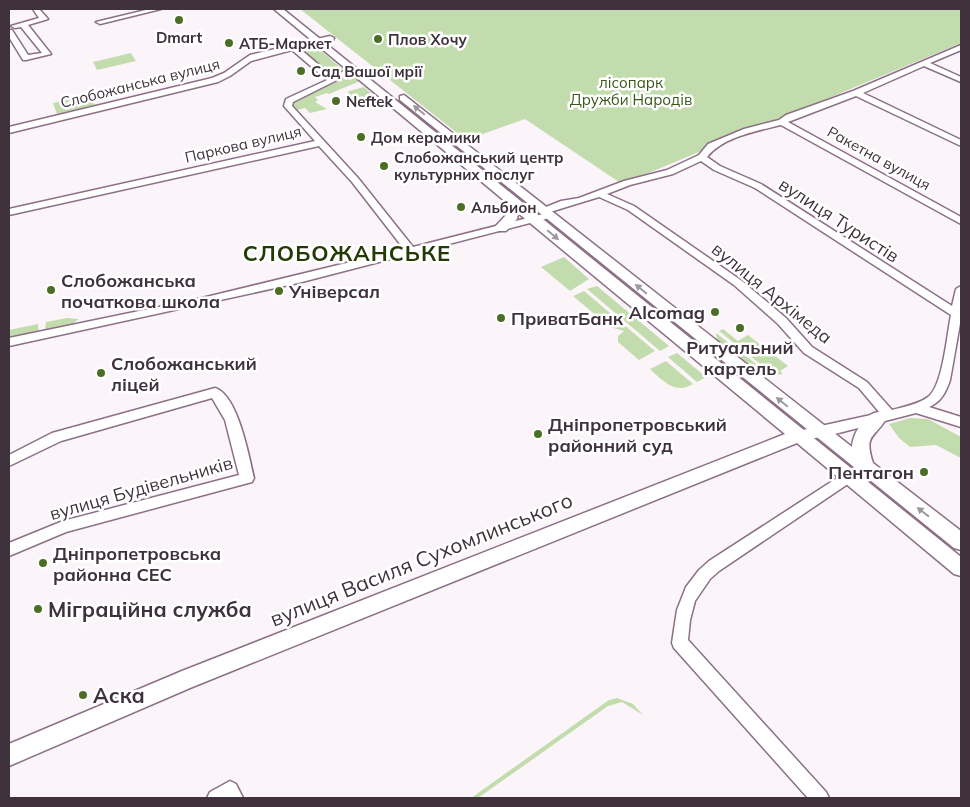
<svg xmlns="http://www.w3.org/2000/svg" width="970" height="807" viewBox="0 0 970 807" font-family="Mulish,sans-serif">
	<rect width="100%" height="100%" fill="#fbf5fa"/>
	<path fill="#c2dcad" d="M300,9h661v34l-339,141 -97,-65 -59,21z
		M312,45l3,1 31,26 -11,5 -9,-3 2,-2 -27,-22 2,-3z
		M131,53l5,8 -39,9 -4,-8z
		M347,74l11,6v2l-29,12 -2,-1 -12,4 3,3 -3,2 12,7 -17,4 -5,-5 -8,2 -4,-4v-6z
		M364,87l11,10 -19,3 -10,-3 3,-6z
		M90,95l5,10 -38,9 -4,-11z
		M564,257l25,22 -19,12 -29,-24z
		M597,286l72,60 -9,5 -73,-62z
		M584,291l71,60 -16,9 -21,-18v-6l6,-5 -14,-4 -37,-31z
		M67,318l12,1 -12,9 -22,3 1,-9z
		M38,324l1,9 -30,6v-9z
		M723,329l15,12 10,-6 40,31 -8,5 3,3 -9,1 -55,-44z
		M716,333l48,37 -5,3 -42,-33z
		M677,353l29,24 -9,5 -29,-25z
		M666,361l27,23c-18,11 -30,-3 -43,-15z
		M910,418l18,1 33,18v21l-25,-13 -26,2 -11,-9 -10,-14z
		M617,698l16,6 10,11 -21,-13 -14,4 -130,92h-7l138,-98z"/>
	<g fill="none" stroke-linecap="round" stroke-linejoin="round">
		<defs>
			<path id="minor" d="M33,9h6l9,10 -20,6 23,29 -25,6h-3l-14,-23v-7h3l16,25 14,-2 -21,-26 -6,1 -4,-2 28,-8z
				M150,9h11l-61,15 -4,-2z
				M330,36l4,2 -1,2 -34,8 34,29 17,-9 7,2 -64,32 -1,4 66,72 55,69 130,-33 -4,-3 2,-2 20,-8 18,-3 45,-17 43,-11 32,-15 9,-11 36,-15 35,-9 7,-5 67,-24 108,-46v5l-31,13 31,14v5l-37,-16 -61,27 98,47v6l-105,-50 -68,26 173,95v7l-180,-99c-24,6 -58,12 -74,32l13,9 41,18 191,122 4,-17 5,-3v32l-11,62c-4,12 -9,22 -21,27l32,10v10l-45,-14 -89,23 -29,5 -5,-1 -1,-4 1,-4 5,-1 82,-18 -21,-25 -55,-35 -26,-29 -44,-39 -106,-75 -29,-13 -49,15 5,3 -2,2 -255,66 -289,63v-8l193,-40 202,-49 -52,-67 -33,-36 -310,69v-6l306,-68 -31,-35 2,-7 41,-19 -35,-30 -41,11 -21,15 -12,6 -209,51v-6l203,-49 12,-5 26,-18zM701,161l13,9 41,18 196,127c-4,19 -8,71 -23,82 -9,7 -25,10 -36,13l-25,-28 -55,-35 -26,-29 -44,-37 -108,-75 -27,-12 23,-9 43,-11z
				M215,388c23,7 34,69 39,90l-2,4 -186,50 -57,24v-13l54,-22 176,-46 -14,-55 -13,-22 -151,43 -52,25v-11l43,-22z
				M865,460l5,1 2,4 -2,4 -151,102 -9,8 -15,22 -5,19 -2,20 138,152 3,6h-21l-134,-150 -2,-5 5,-33 9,-23 13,-17 10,-9z
				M230,781l6,3 7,14h-36l3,-6z"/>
			<path id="major" d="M274,9h9l678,548v19l-7,-2 -157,-131 -607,245 -181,78v-22l173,-73 603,-237 -267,-221 -1,6 -11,12h-10l-2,-3 12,-13v-13z
				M404,95l448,352c1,-15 16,-40 33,-34l2,4c-11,21 -24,16 -14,46l88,68v19l-7,-2 -554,-448v-4z"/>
		</defs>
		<use href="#minor" stroke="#8c7086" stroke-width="3"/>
		<use href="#major" stroke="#8c7086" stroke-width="3"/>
		<use href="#minor" fill="#fff" fill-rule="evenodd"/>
		<use href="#major" fill="#fff" fill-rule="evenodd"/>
	</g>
	<defs><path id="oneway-solid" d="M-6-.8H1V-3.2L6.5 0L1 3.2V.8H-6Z" transform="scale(1.25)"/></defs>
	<g fill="#9f989e">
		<use href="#oneway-solid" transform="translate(419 110) rotate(-141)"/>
		<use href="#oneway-solid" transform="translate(553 235) rotate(40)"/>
		<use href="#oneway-solid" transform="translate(641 289) rotate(-141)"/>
		<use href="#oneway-solid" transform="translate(782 402) rotate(-141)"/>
		<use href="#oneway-solid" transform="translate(923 512) rotate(-142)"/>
	</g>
	<g fill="#4b6e27" stroke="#fff" stroke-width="2">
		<circle cx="179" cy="20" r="5"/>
		<circle cx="378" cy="39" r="5"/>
		<circle cx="229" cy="43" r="5"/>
		<circle cx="301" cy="71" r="5"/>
		<circle cx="336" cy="101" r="5"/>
		<circle cx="361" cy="137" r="5"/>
		<circle cx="384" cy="166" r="5"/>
		<circle cx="461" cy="207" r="5"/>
		<circle cx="51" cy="290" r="5"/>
		<circle cx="279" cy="291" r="5"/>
		<circle cx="715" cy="312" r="5"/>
		<circle cx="501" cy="318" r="5"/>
		<circle cx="740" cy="328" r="5"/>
		<circle cx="101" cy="373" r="5"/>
		<circle cx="538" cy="434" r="5"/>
		<circle cx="924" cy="472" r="5"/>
		<circle cx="43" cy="563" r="5"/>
		<circle cx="38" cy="609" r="5"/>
		<circle cx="83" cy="695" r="5"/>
	</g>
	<g text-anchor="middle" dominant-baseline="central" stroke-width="5" stroke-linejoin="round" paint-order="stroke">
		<g font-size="15" font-weight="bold" fill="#3f323c" stroke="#fff" text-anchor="start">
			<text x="179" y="37" text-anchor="middle">Dmart</text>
			<text x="388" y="39">Плов Хочу</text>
			<text x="239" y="43">АТБ-Маркет</text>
			<text x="311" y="71">Сад Вашої мрії</text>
			<text x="346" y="101">Neftek</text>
			<text x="371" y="137">Дом керамики</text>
			<text x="394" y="157">Слобожанський центр<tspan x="394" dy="17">культурних послуг</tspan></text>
			<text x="471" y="207">Альбион</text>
		</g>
		<g font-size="15" fill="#395718" stroke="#fff">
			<text x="631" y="82">лісопарк<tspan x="631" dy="17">Дружби Народів</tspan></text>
		</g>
		<g font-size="15" fill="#3f323c" stroke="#fff">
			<text transform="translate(140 83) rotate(-14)">Слобожанська вулиця</text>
			<text transform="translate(243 144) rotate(-13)">Паркова вулиця</text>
			<text transform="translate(879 158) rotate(29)">Ракетна вулиця</text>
		</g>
		<g font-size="18" fill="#3f323c" stroke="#fff">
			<text transform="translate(839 220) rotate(33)">вулиця Туристів</text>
			<text transform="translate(772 293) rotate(39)">вулиця Архімеда</text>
			<text transform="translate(141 488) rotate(-16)">вулиця Будівельників</text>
		</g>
		<g font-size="18" font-weight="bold" fill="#3f323c" stroke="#fff" text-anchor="start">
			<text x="61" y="280">Cлобожанська<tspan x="61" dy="21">початкова школа</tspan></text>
			<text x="289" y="291">Універсал</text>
			<text x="705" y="312" text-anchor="end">Alcomag</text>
			<text x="511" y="318">ПриватБанк</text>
			<text x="740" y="347" text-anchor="middle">Ритуальний<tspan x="740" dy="21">картель</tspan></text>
			<text x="111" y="363">Слобожанський<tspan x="111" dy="21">ліцей</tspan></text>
			<text x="548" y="424">Дніпропетровський<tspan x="548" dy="21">районний суд</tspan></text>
			<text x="914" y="472" text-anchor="end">Пентагон</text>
			<text x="53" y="553">Дніпропетровська<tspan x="53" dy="21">районна СЕС</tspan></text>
		</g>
		<g font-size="21" fill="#3f323c" stroke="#fff">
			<text transform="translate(421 559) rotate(-22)">вулиця Василя Сухомлинського</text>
		</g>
		<g font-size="21" font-weight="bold" fill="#3f323c" stroke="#fff" text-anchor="start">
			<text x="48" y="609">Міграційна служба</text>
			<text x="93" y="695">Аска</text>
		</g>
		<g font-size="22" font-weight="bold" letter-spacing="1" fill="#233a07" stroke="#fff">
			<text x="347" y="253">СЛОБОЖАНСЬКЕ</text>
		</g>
	</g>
	<rect width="970" height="807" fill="none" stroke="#3f323c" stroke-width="20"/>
</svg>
